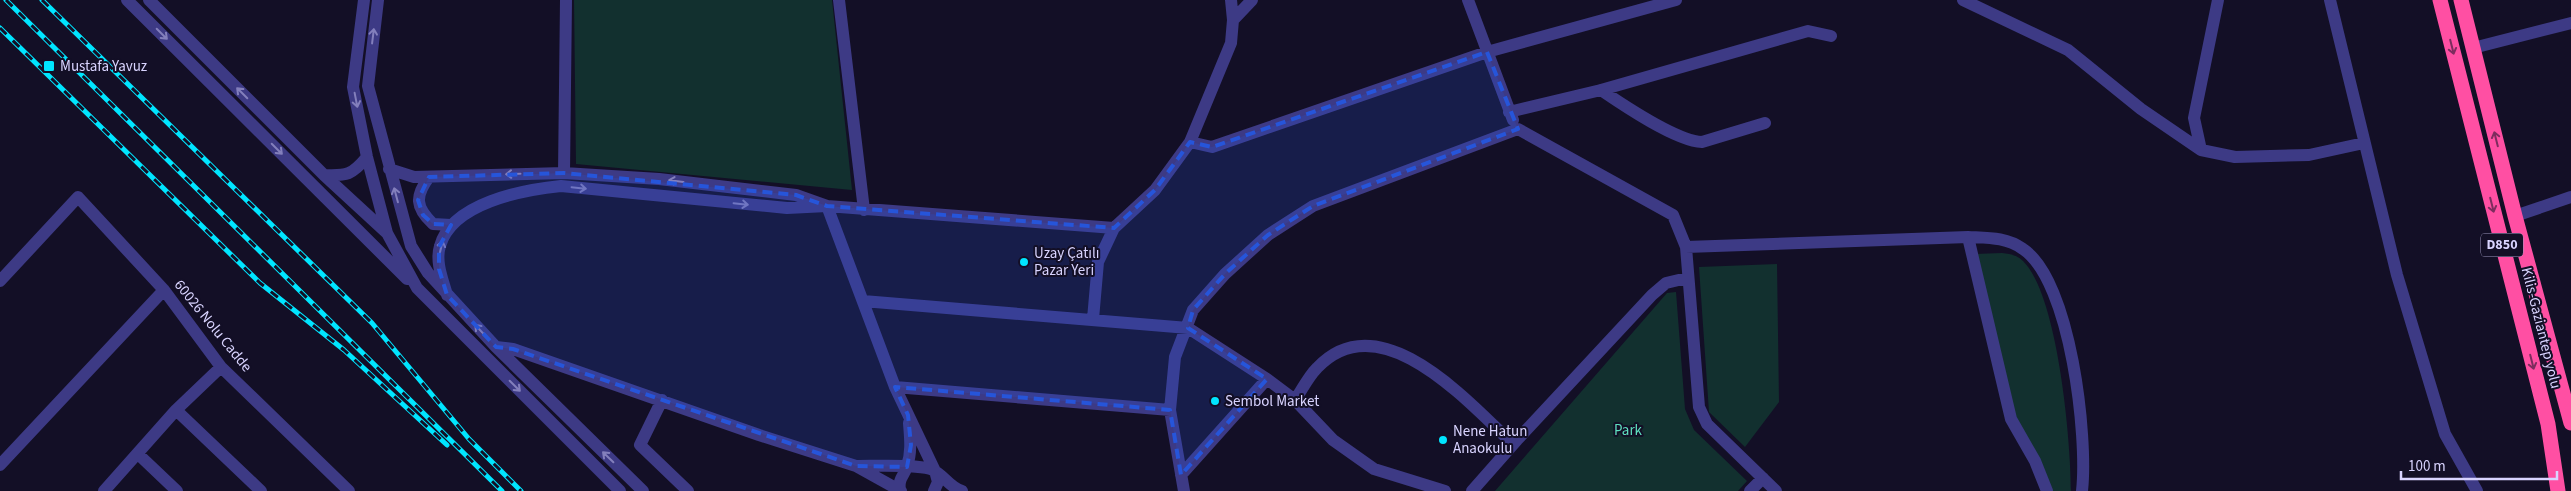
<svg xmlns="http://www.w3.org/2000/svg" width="2571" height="491" viewBox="0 0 2571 491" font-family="'Source Sans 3',sans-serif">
	<rect width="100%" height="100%" fill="#130f26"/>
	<path fill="#12302f" d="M574,0h258l20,190 -276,-26z
		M2002,253c8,1 15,2 21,8 35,34 48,180 48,230h-26l-34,-69 -36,-168z
		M1777,264l2,138 -34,45 -36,-35 -10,-145z
		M1676,292l9,117 9,21 53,51 -9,10h-243l172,-198z"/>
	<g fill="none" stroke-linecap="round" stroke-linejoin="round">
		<path stroke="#3d3a85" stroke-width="12" d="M127,0l280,279
			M149,0l175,175 63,58
			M364,0l-11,87 14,70 20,76 30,55 203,203
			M378,0l-10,86 43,160 17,27 68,74 147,144
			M839,0l25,210
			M1468,0l45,120
			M1963,0l105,50 73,59 60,41 34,7 74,-2 55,-12
			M2330,0l67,275 48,159 32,57
			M1233,20l19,-20
			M2473,48l98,-25
			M1601,90c22,15 75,51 101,52l63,-19
			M1509,112l92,-22 207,-59 23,5
			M1190,142l22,5 275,-95 189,-52
			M2201,150l-7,-32 24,-118
			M389,169l25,8 150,-4 95,6 137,16 31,11 68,181 40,84 3,11 -4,9
			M564,173l2,-173
			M324,175c23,1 28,0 43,-18
			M429,177c-14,19 -14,30 4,47l18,1
			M2515,216l56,-19
			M1968,237l43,182 24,42 12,30
			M0,281l78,-84 86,93 57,77 128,124
			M447,295c-4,-15 -12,-33 -7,-49 12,-43 82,-56 121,-60l226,22 40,-2 287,22
			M863,301l325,27 79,51 28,21 38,40 41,29 71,22
			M1093,319l5,-57 16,-34 41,-38 35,-48 41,-99 2,-23 -2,-20
			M496,347l17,2 246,86 97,31 45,25
			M895,387l275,23
			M662,400l-22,45 48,46
			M1295,400c7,-10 13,-23 22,-32 63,-67 152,35 196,76
			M176,410l85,81
			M138,454l39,37
			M0,465l164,-175
			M858,466c18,0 62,-2 75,4 12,6 16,17 29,21
			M1181,475l86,-96
			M104,491l72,-81 45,-43
			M900,491c-2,-14 4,-14 7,-25 5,-14 3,-29 2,-43
			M1184,491l-14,-81 5,-53 18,-47 32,-36 43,-39 45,-29 205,-77 155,86 13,32
			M1472,491l45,-51 135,-145 14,-12 21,-5
			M1750,491l13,-13
			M1776,491l-69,-67 -8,-17 -13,-160 282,-10c20,1 38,0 55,12 48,32 65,188 59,242"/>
		<path stroke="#ff4fa3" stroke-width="15" d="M2440,0l108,424 10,67
			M2461,0l54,216 56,207"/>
		<defs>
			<path id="rail" d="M6,0l496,491
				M42,0l330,323 97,116 52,52
				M0,28l260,255 84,67 103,95"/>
		</defs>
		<use href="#rail" stroke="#00e5ff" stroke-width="5"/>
		<use href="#rail" stroke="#130f26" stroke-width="3" stroke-dasharray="9" stroke-linecap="butt"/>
	</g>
	<defs><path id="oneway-shaft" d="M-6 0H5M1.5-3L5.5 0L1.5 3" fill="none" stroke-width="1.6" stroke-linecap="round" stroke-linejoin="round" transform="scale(1.25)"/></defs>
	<g stroke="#837fbc">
		<use href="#oneway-shaft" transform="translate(162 34) rotate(45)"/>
		<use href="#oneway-shaft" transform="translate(373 36) rotate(-83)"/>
		<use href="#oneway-shaft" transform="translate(242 93) rotate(-135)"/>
		<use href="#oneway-shaft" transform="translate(356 100) rotate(79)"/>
		<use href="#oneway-shaft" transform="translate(277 149) rotate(45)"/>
		<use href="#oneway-shaft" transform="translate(513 174) rotate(178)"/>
		<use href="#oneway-shaft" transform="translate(676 181) rotate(-173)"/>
		<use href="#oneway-shaft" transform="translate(579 188) rotate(6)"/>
		<use href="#oneway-shaft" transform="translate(396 195) rotate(-105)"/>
		<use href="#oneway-shaft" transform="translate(741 204) rotate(6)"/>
		<use href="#oneway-shaft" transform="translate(441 248) rotate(-77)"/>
		<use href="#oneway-shaft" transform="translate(480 330) rotate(-133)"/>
		<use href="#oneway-shaft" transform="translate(515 386) rotate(45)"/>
		<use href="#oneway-shaft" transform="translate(608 457) rotate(-136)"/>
	</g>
	<g stroke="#7d2c5e">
		<use href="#oneway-shaft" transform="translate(2452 47) rotate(76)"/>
		<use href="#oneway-shaft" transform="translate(2496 139) rotate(-104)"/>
		<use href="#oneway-shaft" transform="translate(2492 205) rotate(76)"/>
		<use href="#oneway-shaft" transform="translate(2532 362) rotate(76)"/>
	</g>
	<path fill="#2655da" fill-opacity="0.2" stroke="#2655da" stroke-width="4" stroke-dasharray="10 6" stroke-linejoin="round" d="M1487,52l31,77 -205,77 -45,29 -43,39 -32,36 -5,18 79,51 -86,96 -11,-65 -275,-23 13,28 3,30 -4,22 -51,-1 -343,-117 -17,-2 -49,-52 -8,-26v-22l12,-22 -18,-1 -10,-9 -5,-15 11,-23 135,-4 232,22 31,11 287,22 41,-38 35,-48 22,5z"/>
	<g fill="#00e5ff" stroke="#130f26" stroke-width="2">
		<rect x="43" y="60" width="12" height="12" rx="2.5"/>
		<circle cx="1024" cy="262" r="5"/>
		<circle cx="1215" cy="401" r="5"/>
		<circle cx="1443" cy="440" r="5"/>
	</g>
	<g text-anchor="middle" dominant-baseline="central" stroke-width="4" stroke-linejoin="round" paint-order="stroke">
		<rect fill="#130f26" stroke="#9e99be" stroke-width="1" x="2481" y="233.5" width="42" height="23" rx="4"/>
		<g font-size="14" font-weight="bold" fill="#d9d4ff">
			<text x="2502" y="245">D850</text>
		</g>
		<g font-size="15" fill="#d9d4ff" stroke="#130f26" text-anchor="start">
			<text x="60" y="66">Mustafa Yavuz</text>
			<text x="1034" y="253">Uzay Çatılı<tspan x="1034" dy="17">Pazar Yeri</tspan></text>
			<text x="1225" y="401">Sembol Market</text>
			<text x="1453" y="431">Nene Hatun<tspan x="1453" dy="17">Anaokulu</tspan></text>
		</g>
		<g font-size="15" fill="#d9d4ff" stroke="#130f26">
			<text transform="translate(213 326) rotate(51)">60026 Nolu Cadde</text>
			<text transform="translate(2541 328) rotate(76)">Kilis-Gaziantep yolu</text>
		</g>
		<g font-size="15" fill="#5fe0c0" stroke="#130f26">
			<text x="1628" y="430">Park</text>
		</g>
	</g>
	<path d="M2401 471v8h156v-8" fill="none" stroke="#d9d4ff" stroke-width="2.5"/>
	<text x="2408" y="471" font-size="15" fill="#d9d4ff" stroke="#130f26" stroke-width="4" paint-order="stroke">100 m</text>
</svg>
